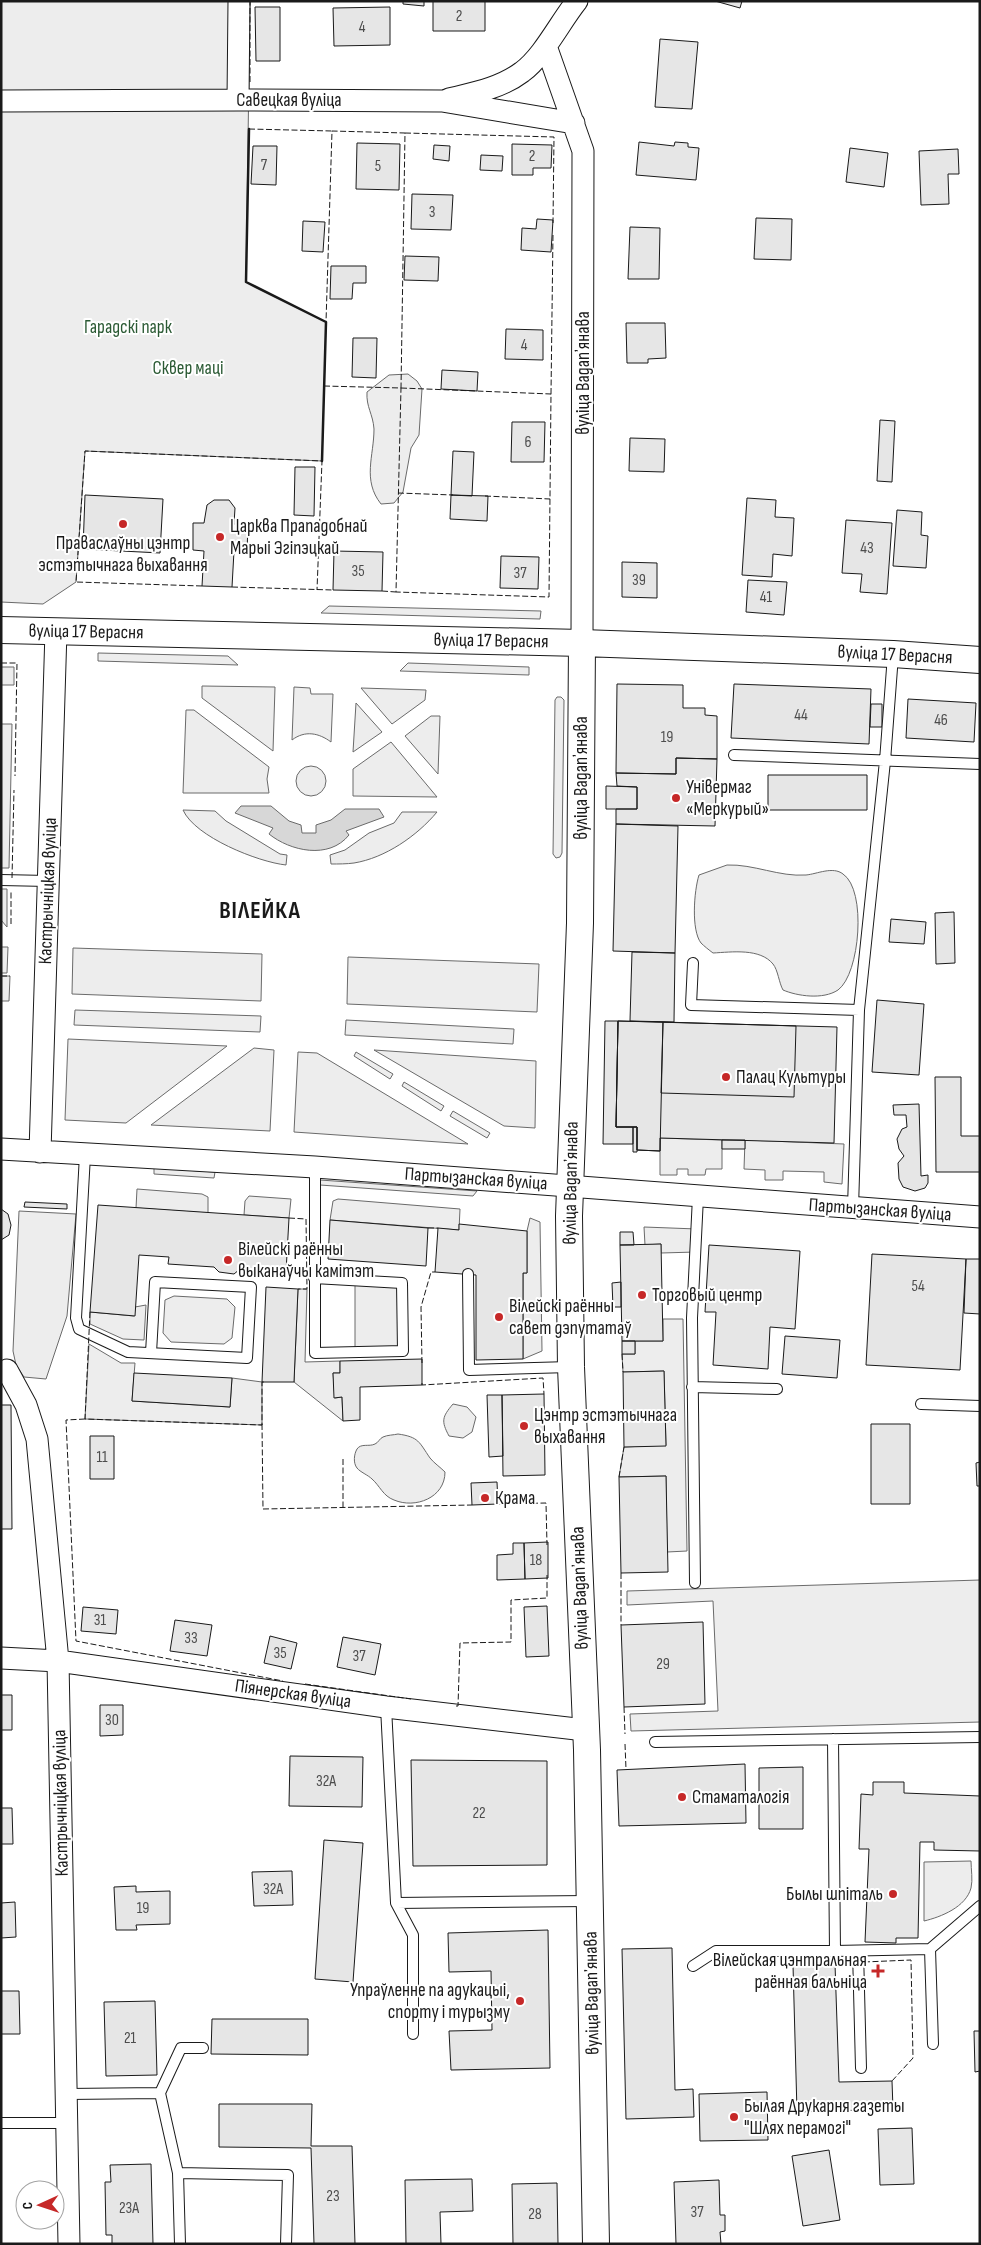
<svg xmlns="http://www.w3.org/2000/svg" width="981" height="2245" viewBox="0 0 981 2245" font-family="'Sofia Sans Condensed',sans-serif">
	<rect width="100%" height="100%" fill="#fff"/>
	<path fill="#ededed" stroke="#6a6a6a" d="M1,1h249l-4,281 80,40 -4,139 -237,-10 -9,131 -33,22 -42,-2z
		M408,374l9,7 5,8 -3,46 -8,13 -8,44 -9,11 -13,1c-19,-24 -7,-48 -7,-75 -1,-15 -8,-22 -7,-37l22,-17z
		M329,606l212,5 -1,8 -219,-6z
		M98,653l130,3 10,9 -140,-4z
		M408,663l121,4v8l-129,-4z
		M1,667h13v18h-13z
		M202,686l73,1 -2,64 -71,-53z
		M294,687l16,1 1,6h22l-2,48c-12,-9 -26,-12 -39,-2z
		M361,688l65,2 -1,10 -33,24z
		M557,697h4l3,3 -2,153 -2,4 -4,1 -3,-4 2,-154z
		M356,703l26,29 -29,20z
		M186,710h8l75,57 -2,12 2,14h-86z
		M431,716h9l-2,58 -33,-38z
		M1,724h11l-3,144h-8z
		M391,742l46,55 -84,-1v-27z
		M296 781a15 15 0 1 1 30 0a15 15 0 1 1-30 0Z
		M183,810l32,1 11,10 54,33 7,1 -1,10c-28,-3 -91,-28 -103,-55z
		M402,812h35c-20,24 -52,46 -83,51 -7,1 -16,1 -23,1l-1,-9 15,-5 24,-17 25,-10z
		M727,865c27,-1 52,12 79,10 11,-1 27,-9 37,-1 24,16 17,100 -5,116 -15,10 -41,6 -55,0 -4,-7 -5,-20 -10,-26 -13,-16 -41,-12 -60,-11 -4,-3 -9,-7 -12,-10 -10,-13 -7,-52 -2,-68z
		M1,889h6v38l-6,-7z
		M1,947h7l-1,26h-6z
		M73,948l189,6 -1,47 -189,-7z
		M348,957l191,7 -2,48 -190,-8z
		M1,976h9l-1,25h-8z
		M75,1010l186,6 -1,16 -186,-7z
		M346,1020l168,9 -1,15 -168,-9z
		M68,1039l159,7 -101,77 -61,-3z
		M254,1048l20,2 -4,81 -119,-6z
		M374,1050l162,11 -1,67 -31,-2z
		M298,1052l19,1 151,91 -174,-12z
		M356,1052l37,22 -3,5 -36,-23z
		M404,1082l40,24 -3,5 -39,-25z
		M453,1111l37,22 -3,5 -37,-22z
		M660,1138l62,2v29h-16l-1,6h-17v-6h-11v6h-17z
		M745,1140l99,4 -2,40 -18,-2v-10l-41,-1v9h-18v-10l-21,-1z
		M154,1168l61,4 -1,6 -60,-4z
		M320,1180l157,11 -4,5 -153,-11z
		M137,1189l65,5 6,3v16l-72,-5z
		M249,1196l42,3 -2,19 -45,-3 1,-14z
		M338,1199l122,10 -1,21 -129,-10 3,-19z
		M19,1211l57,3 -9,102 -21,63 -22,-2 -8,-12 -3,-14z
		M530,1218l10,4 2,129 -19,8v-86h4v-42z
		M644,1227l53,2 -1,23 -35,1v-9l-16,1z
		M355,1280l47,3 1,68 -48,1z
		M298,1289h9l-2,73 35,-1v12h-7l2,25 7,-1 1,24 -49,-39z
		M174,1296l53,3 8,8 -3,31 -8,6 -53,-2 -8,-9 2,-33z
		M146,1305l-2,35 -21,-1 -33,-15v-12l44,4 1,-9z
		M663,1319h20l4,232 -20,1 -1,-76 -47,1 5,-30 42,-2 -2,-74 -41,1 -1,-18h13v-13h28z
		M89,1344l32,19h14l-3,38 98,6 2,-29 30,4v43l-177,-6z
		M453,1404l14,3 9,10 -4,15 -9,6 -14,-2c-8,-15 -7,-19 4,-32z
		M398,1434c21,3 21,8 32,24 4,5 10,9 15,14 0,26 -30,37 -51,28 -11,-4 -14,-14 -22,-21 -4,-4 -12,-7 -15,-11 -4,-5 -3,-14 0,-19 4,-6 12,-2 18,-5 3,-1 5,-6 8,-7 4,-2 11,-2 15,-3z
		M980,1580v142l-349,9 -1,-17 88,-3 -5,-110 -86,4v-14z
		M971,1861c0,8 2,19 0,27 -5,19 -30,29 -47,33v-59z"/>
	<path fill="#d7d7d7" stroke="#6a6a6a" d="M241,806h30l18,15 12,4 1,8h14v-8l15,-5 14,-11h34l5,8 -38,14 3,4c-20,25 -59,16 -80,-1l4,-6 -38,-15z"/>
	<path fill="#e6e6e6" stroke="#1a1a1a" d="M403,1h21v5l-21,-2z
		M433,1h52v30h-52z
		M715,1h27l-2,7z
		M255,7h25v54h-24z
		M390,7v38l-56,1 -1,-38z
		M660,39l38,3 -6,67 -37,-2z
		M639,142l35,4 1,-4 13,1v4l11,1 -3,32 -60,-5z
		M357,143l43,1 -1,46 -43,-1z
		M512,144l40,1 -1,23h-18v7h-21z
		M434,145l16,1 -1,15 -16,-2z
		M253,146h24l-1,39 -25,-1z
		M850,148l38,5 -4,34 -38,-5z
		M958,149l1,25h-11l1,30 -28,1 -2,-54z
		M481,155l22,1 -1,15 -22,-1z
		M412,194l41,1 -2,35 -40,-1z
		M756,218l36,1 -1,41 -37,-1z
		M537,219l16,1 -2,32 -30,-2 1,-22 14,1z
		M303,221l22,1 -2,30 -21,-1z
		M630,227l30,1 -1,51h-31z
		M405,256l34,1 -1,24 -34,-1z
		M331,266h35v17h-13l-1,16h-22z
		M626,323h39l1,35 -18,1v4h-21z
		M506,329l37,1v30l-38,-1z
		M353,338h24l-1,40 -24,-1z
		M442,370l36,2 -1,19 -36,-2z
		M880,420l15,1 -3,61 -15,-1z
		M512,422h33l-1,40h-33z
		M630,438l35,1 -1,33 -35,-1z
		M453,451l21,1 -2,44 -21,-1z
		M295,467h20l-1,49 -20,-1z
		M85,495l78,4 -3,54 -77,-4z
		M451,495l37,1 -1,25 -37,-2z
		M747,498l29,2 -1,17 19,1 -2,38 -19,-2 -1,23 -30,-2z
		M214,500h15l6,8 -1,16h14l-1,28 -13,-1 -2,36 -30,-1 2,-35 -11,-1v-27h11l3,-18z
		M897,510l25,2 -1,23 7,1 -2,32 -33,-2z
		M846,520l46,3 -5,71 -27,-2 2,-18 -20,-1z
		M334,551l49,1 -1,39 -49,-1z
		M501,556l38,1 -1,32 -38,-1z
		M622,562l35,1v35l-35,-1z
		M748,580l39,2 -3,33 -38,-3z
		M617,684l66,1v23h22v7l12,1v43l-41,-1v16l-60,-1z
		M734,684l137,5 -2,55 -138,-6z
		M908,699l68,4 -2,39 -68,-4z
		M871,704h11v23h-12z
		M676,758l41,1 -2,67 -99,-2v-15h21v-22l-20,-1 -1,-13 60,1z
		M768,775h99v35h-99z
		M606,786l31,1v22h-31z
		M616,824l62,2 -3,127 -62,-2z
		M954,912l1,51 -19,1 -1,-51z
		M891,919l35,3 -2,22 -35,-2z
		M632,952l43,1 -1,69 -44,-1z
		M877,1000l47,4 -5,71 -47,-3z
		M605,1021h13l-2,106h17v17h-30z
		M618,1021l219,6 -3,116 -174,-5v13l-23,-1v-23h-21z
		M618,1021l45,1 -3,129 -23,-1v-23h-21z
		M663,1022l133,4 -2,71 -133,-4z
		M935,1077h26v59h19v36h-44z
		M919,1104l2,72 7,-1v8l-3,5 -10,3 -12,-4 -4,-8 -1,-16 6,-7 -5,-7 -2,-10 5,-10 5,-2 -1,-12h-12l-1,-10z
		M633,1127h4v25h-4z
		M722,1140h23v9h-23z
		M25,1202l42,2v5l-43,-2z
		M98,1205l191,13 -3,54 -46,-3 -6,5 -15,-2 -5,-5 -46,-3 1,-7 -30,-2 -4,61 -45,-4z
		M1,1209l7,5 3,11 -2,10 -8,5z
		M330,1220l98,8 -2,38 -98,-7z
		M459,1224l68,7v42h-4v86l-47,1v-85l-41,-3 3,-44 21,2z
		M620,1232h13l1,13h-14z
		M661,1244l2,97h-41l-2,-96z
		M709,1245l91,6 -5,78 -25,-2 -2,42 -55,-4 3,-53h-11z
		M872,1254l94,5 -6,111 -94,-5z
		M966,1259h14v55l-16,-1z
		M621,1282v25h-8l-1,-24z
		M266,1287l32,2 -4,93h-32z
		M785,1336l55,4 -3,38 -55,-4z
		M622,1341h13v13h-13z
		M422,1359v26l-62,2v33l-17,1 -1,-24 -8,1 -1,-25h7v-12z
		M664,1371l2,75 -42,1 -1,-75z
		M134,1373l98,5 -2,29 -98,-6z
		M544,1394l1,81 -42,1 -1,-81z
		M487,1395h15l1,61 -14,1z
		M1,1405h10l1,124h-11z
		M871,1424h39v80h-39z
		M90,1436h24v43h-24z
		M980,1462v24h-3l-1,-23z
		M666,1476l2,96 -47,1 -2,-96z
		M497,1482l1,22 -26,1 -1,-22z
		M548,1542v36l-23,1 -1,-36z
		M513,1543h11l1,36 -28,1v-25l16,-1z
		M547,1606l2,50 -23,1 -2,-50z
		M83,1607l35,3 -2,24 -35,-3z
		M175,1620l37,5 -5,31 -37,-5z
		M703,1622l2,82 -81,3 -3,-82z
		M270,1636l27,7 -6,26 -27,-6z
		M343,1637l38,7 -6,31 -38,-8z
		M1,1695h11v35h-11z
		M100,1705h23v30l-23,1z
		M290,1756l73,1 -1,50 -73,-1z
		M411,1760l136,1v104l-134,1z
		M745,1764l1,59 -127,3 -2,-56z
		M803,1767v62h-44v-61z
		M873,1782h31v11l76,3v55l-46,-1v-8h-14l-2,96h-22v5l-31,-1 4,-93h-10l2,-55 12,1z
		M1,1808h11l1,36h-12z
		M324,1840l39,3 -10,139 -38,-3z
		M292,1871l1,34 -39,1 -2,-34z
		M136,1886v6l34,-1v33l-34,1 1,5h-21l-2,-43z
		M15,1902l1,35 -15,1v-35z
		M548,1930l2,138 -99,2 -2,-39 43,-1 -1,-59 -42,1 -1,-39z
		M672,1948l3,142 18,-1 1,28 -68,2 -4,-170z
		M835,1964l4,118 53,-1 1,28 -96,3 -4,-147z
		M1,1991h18l1,43h-19z
		M155,2001l2,74 -51,1 -2,-74z
		M212,2019h96v36l-97,-1z
		M974,2031h6v40l-5,1z
		M767,2092l1,48 -68,1 -1,-47z
		M219,2104h93l-1,42h41l3,98h-41l-3,-96 -92,-1z
		M912,2128l2,56 -34,1 -2,-56z
		M829,2150l11,70 -37,6 -11,-70z
		M151,2164l2,80h-41v-9h-6l-1,-53h6l-1,-17z
		M472,2179l1,32 -33,1 1,32h-35l-1,-64z
		M719,2180l1,35h5v16l-5,1 1,12h-45l-2,-62z
		M557,2183l1,61h-45l-1,-60z"/>
	<g fill="none" stroke-linecap="round" stroke-linejoin="round">
		<defs>
			<path id="service" d="M734,755l246,9
				M1,880l47,1
				M693,963l-2,42 168,5
				M85,1155l-9,163 3,11 49,23 119,6 4,-71 -96,-5 -4,71
				M853,1208l6,-198 26,-249 8,-106
				M468,1274l1,96 101,-3
				M314,1278l88,5 1,68 -88,2v-186
				M692,1387l85,2
				M921,1404l59,2
				M695,1583l-3,-265 6,-121
				M386,1707l10,196 17,32v99
				M833,1739l2,212 95,-2 50,-43
				M655,1742l325,-5
				M396,1903l193,-2
				M930,1949l3,95
				M858,1951l3,117
				M693,1966l23,-15h119
				M160,2093l21,-45h22
				M67,2094l93,-1 18,80 110,2 -2,69
				M1,2123h66
				M178,2173l2,71"/>
			<path id="minor" d="M546,46l37,105 -1,492
				M449,99c25,-6 52,-11 73,-27 21,-15 38,-50 55,-71
				M238,100l1,-99
				M1,101l237,-1 204,1 132,22
				M1,1149l314,18 665,50
				M40,1152l16,-521
				M7,1370l19,35 11,34 21,222 11,583
				M1,1658l57,3 328,46 199,23"/>
			<path id="tertiary" d="M1,630l581,13 311,11 87,6
				M582,643l-2,280 -11,293 2,151 16,383 9,494"/>
		</defs>
		<use href="#service" stroke="#1a1a1a" stroke-width="12"/>
		<use href="#minor" stroke="#1a1a1a" stroke-width="23"/>
		<use href="#tertiary" stroke="#1a1a1a" stroke-width="28"/>
		<use href="#service" stroke="#fff" stroke-width="10"/>
		<use href="#minor" stroke="#fff" stroke-width="21"/>
		<use href="#tertiary" stroke="#fff" stroke-width="26"/>
		<path stroke="#1a1a1a" stroke-width="1" stroke-dasharray="6 2.5" stroke-linecap="butt" d="M250,82v-81
			M249,129l83,2
			M405,133l149,4 -1,86
			M324,386l77,2 4,-255 -73,-2 -6,191
			M401,388l150,6 -2,203 -153,-5z
			M551,394l2,-161
			M398,493l55,2
			M485,496l65,3
			M202,586l-126,-4 9,-131 237,10 -5,129
			M232,587l101,3
			M382,591l14,1
			M1,663h16l-2,113
			M12,878l2,-88
			M11,924v-34
			M1,976h9
			M289,1218l17,1 1,70h-9
			M428,1228h10
			M90,1312l-5,107 177,6v-43h3
			M622,1354l1,18
			M422,1363l-1,-56 10,-35h4
			M422,1383v2l121,-7 1,16
			M85,1419l-19,1 10,221 207,40
			M262,1424l1,85 209,-4
			M343,1459v49
			M619,1477l5,-30
			M498,1504l48,-1 1,42
			M621,1573v52
			M305,1684l106,15
			M456,1706h2l2,-63 51,-1v-42l36,-2v-23
			M624,1707l1,27
			M625,1744l1,25
			M864,1962l47,-2 2,98 -21,23
			M835,1964l15,-1"/>
		<path stroke="#1a1a1a" stroke-width="2.5" d="M249,129l-3,153 80,40 -4,139"/>
	</g>
	<g fill="#c62828" stroke="#fff" stroke-width="2">
		<circle cx="123" cy="524" r="5"/>
		<circle cx="220" cy="537" r="5"/>
		<circle cx="676" cy="798" r="5"/>
		<circle cx="726" cy="1077" r="5"/>
		<circle cx="228" cy="1260" r="5"/>
		<circle cx="642" cy="1295" r="5"/>
		<circle cx="499" cy="1317" r="5"/>
		<circle cx="524" cy="1426" r="5"/>
		<circle cx="485" cy="1498" r="5"/>
		<circle cx="682" cy="1797" r="5"/>
		<circle cx="893" cy="1894" r="5"/>
		<path d="M875.5 1963.5h5v5h5v5h-5v5h-5v-5h-5v-5h5z"/>
		<circle cx="520" cy="2001" r="5"/>
		<circle cx="734" cy="2117" r="5"/>
	</g>
	<g text-anchor="middle" dominant-baseline="central" stroke-width="4" stroke-linejoin="round" paint-order="stroke">
		<g font-size="16" fill="#4d4d4d">
			<text x="459" y="16">2</text>
			<text x="362" y="27">4</text>
			<text x="532" y="156">2</text>
			<text x="264" y="165">7</text>
			<text x="378" y="166">5</text>
			<text x="432" y="212">3</text>
			<text x="524" y="345">4</text>
			<text x="528" y="442">6</text>
			<text x="867" y="548">43</text>
			<text x="358" y="571">35</text>
			<text x="520" y="573">37</text>
			<text x="639" y="580">39</text>
			<text x="766" y="597">41</text>
			<text x="801" y="715">44</text>
			<text x="941" y="720">46</text>
			<text x="667" y="737">19</text>
			<text x="918" y="1286">54</text>
			<text x="102" y="1457">11</text>
			<text x="536" y="1560">18</text>
			<text x="100" y="1620">31</text>
			<text x="191" y="1638">33</text>
			<text x="280" y="1653">35</text>
			<text x="359" y="1656">37</text>
			<text x="663" y="1664">29</text>
			<text x="112" y="1720">30</text>
			<text x="326" y="1781">32А</text>
			<text x="479" y="1813">22</text>
			<text x="273" y="1889">32А</text>
			<text x="143" y="1908">19</text>
			<text x="130" y="2038">21</text>
			<text x="333" y="2196">23</text>
			<text x="129" y="2208">23А</text>
			<text x="697" y="2212">37</text>
			<text x="535" y="2214">28</text>
		</g>
		<g font-size="19" fill="#1a1a1a" stroke="#fff">
			<text x="289" y="100">Савецкая вуліца</text>
			<text transform="translate(583 373) rotate(-90)">вуліца Вадапʼянава</text>
			<text transform="translate(86 632) rotate(1)">вуліца 17 Верасня</text>
			<text transform="translate(491 641) rotate(1)">вуліца 17 Верасня</text>
			<text transform="translate(895 655) rotate(3)">вуліца 17 Верасня</text>
			<text transform="translate(581 778) rotate(-90)">вуліца Вадапʼянава</text>
			<text transform="translate(48 891) rotate(-88)">Кастрычніцкая вуліца</text>
			<text transform="translate(476 1179) rotate(4)">Партызанская вуліца</text>
			<text transform="translate(571 1183) rotate(-89)">вуліца Вадапʼянава</text>
			<text transform="translate(880 1210) rotate(4)">Партызанская вуліца</text>
			<text transform="translate(580 1588) rotate(-92)">вуліца Вадапʼянава</text>
			<text transform="translate(293 1694) rotate(8)">Піянерская вуліца</text>
			<text transform="translate(61 1803) rotate(-91)">Кастрычніцкая вуліца</text>
			<text transform="translate(592 1993) rotate(-91)">вуліца Вадапʼянава</text>
		</g>
		<g font-size="19" fill="#2b5a34" stroke="#fff">
			<text x="128" y="327">Гарадскі парк</text>
			<text x="188" y="368">Сквер маці</text>
		</g>
		<g font-size="19" fill="#1a1a1a" stroke="#fff" text-anchor="start">
			<text x="230" y="526">Царква Прападобнай<tspan x="230" dy="22">Марыі Эгіпэцкай</tspan></text>
			<text x="123" y="543" text-anchor="middle">Праваслаўны цэнтр<tspan x="123" dy="22">эстэтычнага выхавання</tspan></text>
			<text x="686" y="787">Універмаг<tspan x="686" dy="22">«Меркурый»</tspan></text>
			<text x="736" y="1077">Палац Культуры</text>
			<text x="238" y="1249">Вілейскі раённы<tspan x="238" dy="22">выканаўчы камітэт</tspan></text>
			<text x="652" y="1295">Торговый центр</text>
			<text x="509" y="1306">Вілейскі раённы<tspan x="509" dy="22">савет дэпутатаў</tspan></text>
			<text x="534" y="1415">Цэнтр эстэтычнага<tspan x="534" dy="22">выхавання</tspan></text>
			<text x="495" y="1498">Крама</text>
			<text x="692" y="1797">Стаматалогія</text>
			<text x="883" y="1894" text-anchor="end">Былы шпіталь</text>
			<text x="867" y="1960" text-anchor="end">Вілейская цэнтральная<tspan x="867" dy="22">раённая бальніца</tspan></text>
			<text x="510" y="1990" text-anchor="end">Упраўленне па адукацыі,<tspan x="510" dy="22">спорту і турызму</tspan></text>
			<text x="744" y="2106">Былая Друкарня газеты<tspan x="744" dy="22">"Шлях перамогі"</tspan></text>
		</g>
		<g font-size="24" font-weight="bold" letter-spacing="1" fill="#1a1a1a" stroke="#fff">
			<text x="260" y="910">ВІЛЕЙКА</text>
		</g>
	</g>
	<rect width="981" height="2245" fill="none" stroke="#1a1a1a" stroke-width="5"/>
	<g transform="translate(40 2205) rotate(267)"><circle r="24" fill="#ffffff" stroke="#a3a3a3"/>
	<path d="M0-4L9 19L0 12L-9 19Z" fill="#c62828"/>
	<text y="-8" font-size="14" font-weight="bold" text-anchor="middle" fill="#1a1a1a">С</text>
	</g>
</svg>
